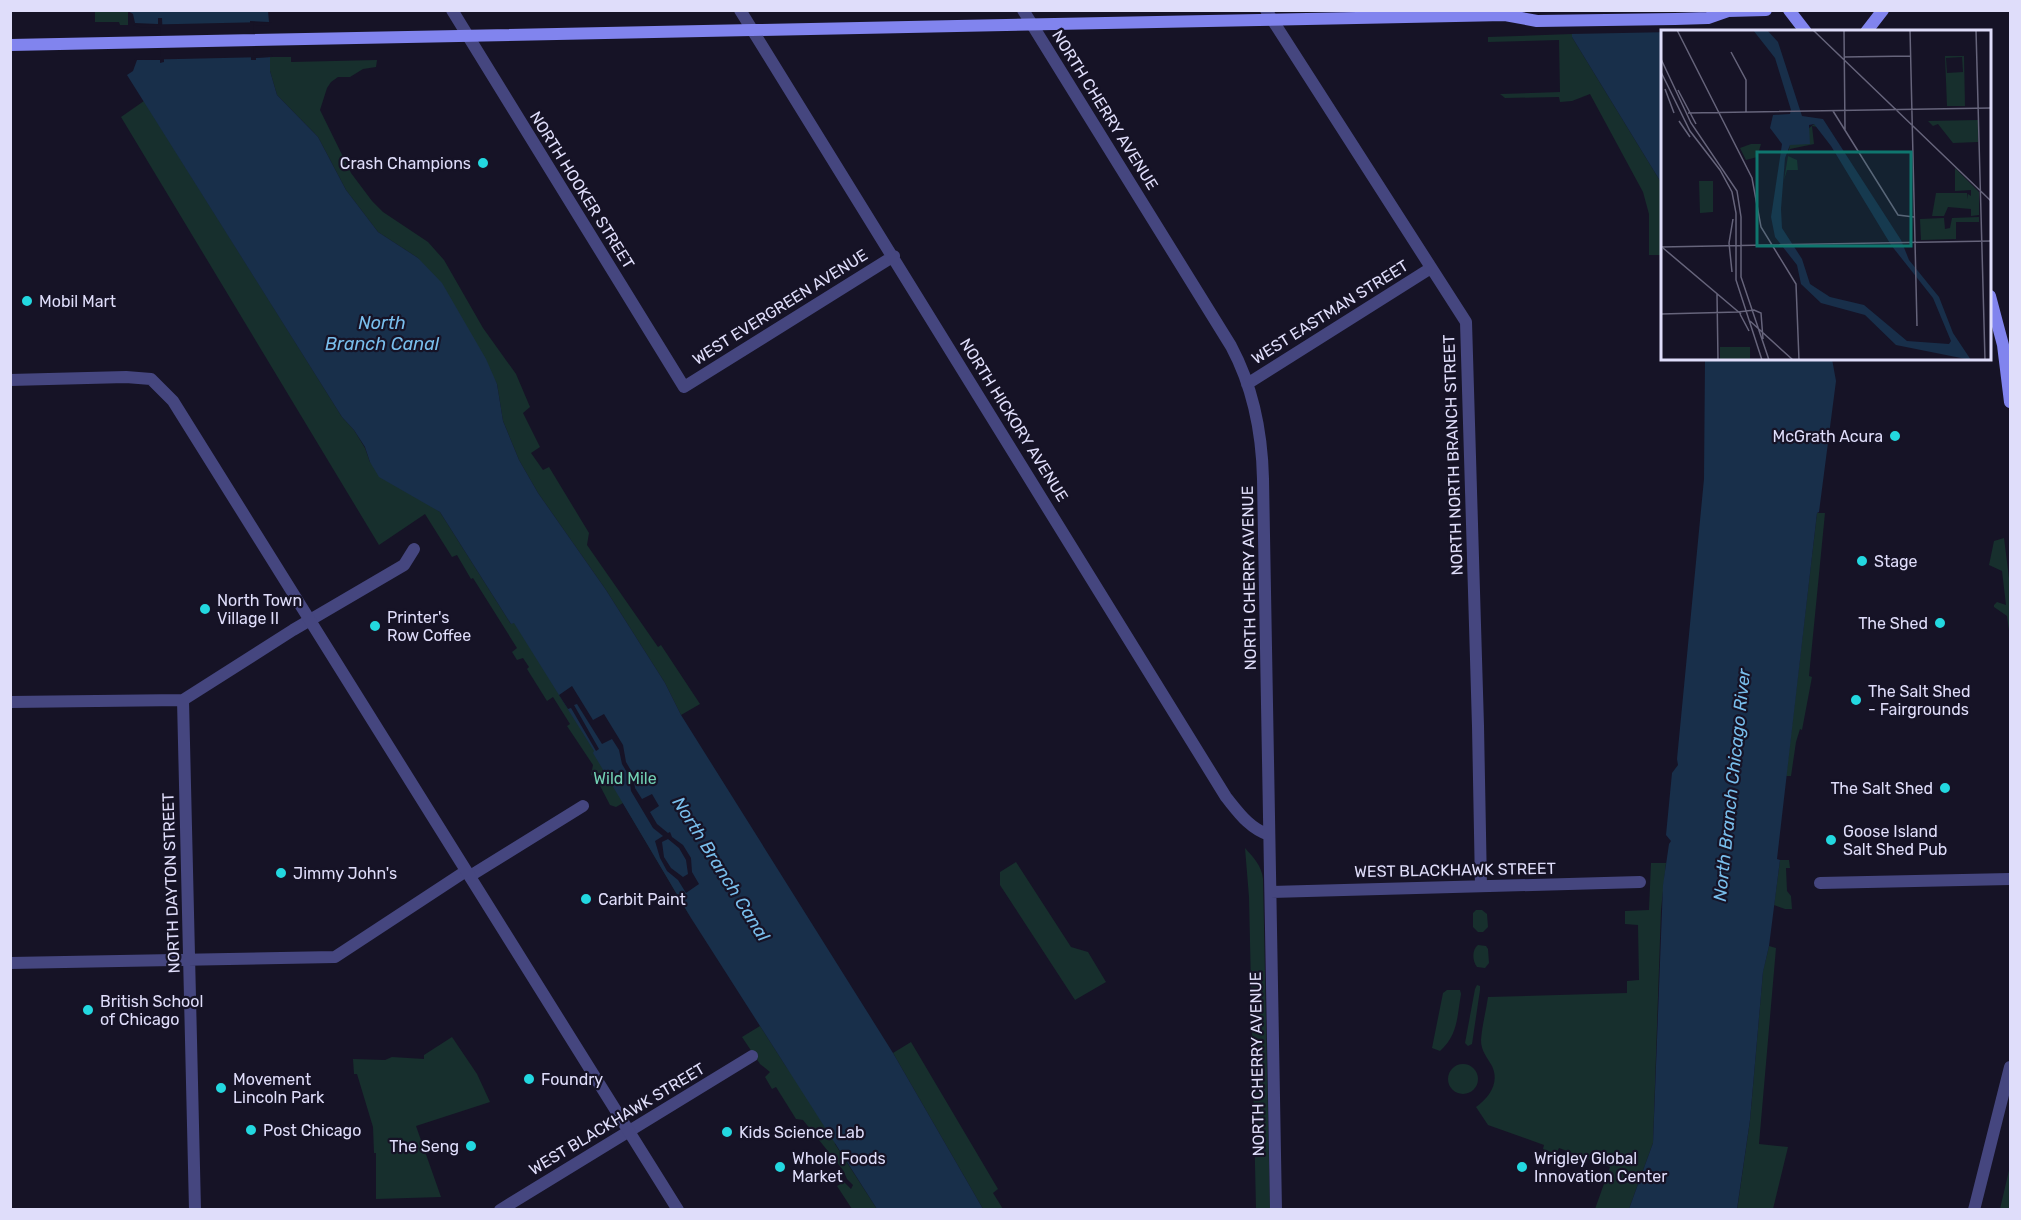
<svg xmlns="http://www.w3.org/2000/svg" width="2021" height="1220" viewBox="0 0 2021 1220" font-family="Rubik,sans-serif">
	<rect width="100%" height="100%" fill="#161326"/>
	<path fill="#172f2d" d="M95,11h33v14h-8l-1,-3h-24z
		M1572,34v3l90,147v71h-13v-41l-6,-22 -53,-98 -18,7 -12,1 -1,-5 -54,1 -5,-4 60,-2 -1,-52 -71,2v-5z
		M270,57h21v5l86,-2 -1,7 -13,2 -13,8h-12l-7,5 -4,6 -7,22 31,63 21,28 11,11 45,30 16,18 39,68 33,46 14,33 -7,6 17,34 -9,6 12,17 6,-3 40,66 -2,12 71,102 3,-2 39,59 -19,11 -16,-32 -59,-93 -68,-97 -19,-33 -16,-39 -6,-37 -79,-126 -40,-26 -32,-42 -28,-53 -41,-42 -7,-24z
		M144,101l198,316 12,13 11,18 5,14 70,50 71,112 3,-2 58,64 119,232 -68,-115 -7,4 -6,-2 -15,-29 -4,-1 2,-10 -26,-39 3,-2 -17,-27 -6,4 -20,-32 2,-2 -6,-9 -6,2 -5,-8 5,-4 -44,-70 -2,1 -14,-24 -5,2 -27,-43 -46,31 -258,-428z
		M1817,513h8l-16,163 3,1 -10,53 -2,-1 -4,13 -5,34h-5z
		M2004,538l6,48v52l-3,-22 -13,-9v-2l3,-3 9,3 -4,-34 -13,-6 5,-24z
		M1245,848c8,9 17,18 18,31l7,330h-14l-7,-312z
		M1780,860h9l1,8h-4l1,23 4,5 1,13h-7l-11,-4z
		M1016,862l55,85 17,5 18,30 -31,18 -75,-115v-13z
		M1651,863h15l-5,47 -8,233 -24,66h-34l15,-42 -51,-19 -3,6 -13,-5 1,-4 -56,-20 -12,-18c13,-9 24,-24 16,-41 -5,-9 -11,-15 -11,-26 1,-14 5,-29 7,-43l139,-4v-12l12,-1 -1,-55 -13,-1v-13l24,-1z
		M1476,910h6l5,4 1,13 -5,5h-5l-5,-5v-14z
		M1478,945l8,1 2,3 1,14 -4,5 -8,-1c-5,-6 -5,-18 1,-22z
		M1769,946l7,2 -17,196 29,3 -15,62 -36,1 13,-90 13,-149z
		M1477,985l3,1v4l-8,54 -4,2 -3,-3 10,-54z
		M1447,990h13l1,4c-4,23 -3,41 -21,57l-8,-3 11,-55z
		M760,1026l27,42 47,51 1,25 42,65h-25l-15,-23 7,-4 7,7 2,-4 -6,-6 -4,-9 -40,-50 -7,-1 -20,-32 -4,2 -7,-12 5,-5 -10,-8 -18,-27z
		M452,1037l25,37 13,28 -74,24 25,71 -65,2v-46h-2l-1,-26 -16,-53h-3l-1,-15 32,1 7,-3 32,2v-4z
		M911,1042l87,147 -5,4 10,16h-20l-90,-156z
		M1448 1079a15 15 0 1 1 30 0a15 15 0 1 1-30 0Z
		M2010,1166v43h-10z"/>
	<path fill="#182f4a" d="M1658,10l4,22v152l-90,-147v-26z
		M128,11h140l1,11 -19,-1 1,39h5v-2l14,-1v14l7,24 41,42 28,53 32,42 40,26 24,25 44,76 11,25 6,37 16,39 19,33 68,97 59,93 16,32 212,338 90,156h-106l-186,-291 -98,-165 1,-2 -80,-128 -3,1 -71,-112 -61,-35 -9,-15 -5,-15 -11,-17 -12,-13 -215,-342 6,-4 4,-11h23v3l4,-1 -2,-44h-4v6l-23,-1 -2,-9z
		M1705,359h127l4,22 -17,131 -2,1 -40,346 3,1 -11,86 -6,26 -13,148 -13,89h-108l24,-66 10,-258 6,-41 2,-3 -5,-6 6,-62 6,-8 -1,-6 27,-280z"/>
	<path fill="#161326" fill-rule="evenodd" d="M1673,10v22l-103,2v-23z
		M272,22l-3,3 -13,1 -3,-3 1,33 17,-2 2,3 -139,3 3,-3h24l-1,-30 -17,1 -10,-3z
		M572,686l21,34 11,-6 19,31 3,17 7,12 2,14 7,11 10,-5 7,12 -9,6 7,12 11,9 2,-1 2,5 11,8 8,13 1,14 7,12 -13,9 -8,-13 -11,-9 -7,-13 -5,-17 8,-5 -10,-8 -22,-37 -2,-15 -7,-12 -3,-14 -7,-11 -10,5 -25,-40 -3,1 25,44 -3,2 -25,-43 -3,1 -9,-14zM668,839l11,9 7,12 2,14 -5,3 -12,-9 -7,-11 -2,-15z"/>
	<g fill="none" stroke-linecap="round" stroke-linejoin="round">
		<path stroke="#45467f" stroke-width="12" d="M452,10l232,377 210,-131
			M740,10l486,787c13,16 23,31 43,38
			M1023,10l208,336c22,41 31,87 32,133l13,731
			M1266,10l200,312 12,404 3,160
			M1247,384l184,-116
			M183,700l12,510
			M10,702l173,-2 110,-70 111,-65 10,-16
			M470,876l113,-70
			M1820,883l190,-4
			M1271,892l369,-10
			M10,963l325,-6 131,-86
			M500,1210l252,-154
			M1974,1210l36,-143"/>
		<path stroke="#45467f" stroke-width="12" d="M10,380l116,-3 25,2 22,22 505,809"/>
		<path stroke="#8184ee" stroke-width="12" d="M1789,10l17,22
			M1866,32l17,-22
			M10,45l1495,-30 32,6 138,-2 33,-1 20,-7 38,-1
			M1990,296l13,49 7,57"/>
	</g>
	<g fill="#23d8e0" stroke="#161326" stroke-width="2">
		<circle cx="483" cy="163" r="6"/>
		<circle cx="27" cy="301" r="6"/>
		<circle cx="1895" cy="436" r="6"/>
		<circle cx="1862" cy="561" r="6"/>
		<circle cx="205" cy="609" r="6"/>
		<circle cx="1940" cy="623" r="6"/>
		<circle cx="375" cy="626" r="6"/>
		<circle cx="1856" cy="700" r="6"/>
		<circle cx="1945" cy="788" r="6"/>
		<circle cx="1831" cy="840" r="6"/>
		<circle cx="281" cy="873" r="6"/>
		<circle cx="586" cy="899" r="6"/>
		<circle cx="88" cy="1010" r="6"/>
		<circle cx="529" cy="1079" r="6"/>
		<circle cx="221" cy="1088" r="6"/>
		<circle cx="251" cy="1130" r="6"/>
		<circle cx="727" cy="1132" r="6"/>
		<circle cx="471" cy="1146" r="6"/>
		<circle cx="780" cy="1167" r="6"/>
		<circle cx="1522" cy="1167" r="6"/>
	</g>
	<g text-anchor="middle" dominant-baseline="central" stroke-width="4.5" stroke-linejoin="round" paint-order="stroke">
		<g font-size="16" fill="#dfddfa" stroke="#161326">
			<text transform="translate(1105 110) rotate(58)">NORTH CHERRY AVENUE</text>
			<text transform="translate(582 190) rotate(58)">NORTH HOOKER STREET</text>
			<text transform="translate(780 307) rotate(-32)">WEST EVERGREEN AVENUE</text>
			<text transform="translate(1330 312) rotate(-32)">WEST EASTMAN STREET</text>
			<text transform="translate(1014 420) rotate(58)">NORTH HICKORY AVENUE</text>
			<text transform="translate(1453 455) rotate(-92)">NORTH NORTH BRANCH STREET</text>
			<text transform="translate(1249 578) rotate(-91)">NORTH CHERRY AVENUE</text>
			<text transform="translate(1455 870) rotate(-1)">WEST BLACKHAWK STREET</text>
			<text transform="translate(171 883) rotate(-92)">NORTH DAYTON STREET</text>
			<text transform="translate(1257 1064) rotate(-91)">NORTH CHERRY AVENUE</text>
			<text transform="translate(617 1119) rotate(-31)">WEST BLACKHAWK STREET</text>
		</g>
		<g font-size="16" fill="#dfddfa" stroke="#161326" text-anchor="start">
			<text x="471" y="163" text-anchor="end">Crash Champions</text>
			<text x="39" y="301">Mobil Mart</text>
			<text x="1883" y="436" text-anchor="end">McGrath Acura</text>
			<text x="1874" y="561">Stage</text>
			<text x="217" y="600">North Town<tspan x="217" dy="18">Village II</tspan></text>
			<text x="387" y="617">Printer's<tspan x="387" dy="18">Row Coffee</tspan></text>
			<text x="1928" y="623" text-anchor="end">The Shed</text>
			<text x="1868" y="691">The Salt Shed<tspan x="1868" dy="18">- Fairgrounds</tspan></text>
			<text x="1933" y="788" text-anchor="end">The Salt Shed</text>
			<text x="1843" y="831">Goose Island<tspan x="1843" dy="18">Salt Shed Pub</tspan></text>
			<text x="293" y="873">Jimmy John's</text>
			<text x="598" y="899">Carbit Paint</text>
			<text x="100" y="1001">British School<tspan x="100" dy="18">of Chicago</tspan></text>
			<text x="233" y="1079">Movement<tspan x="233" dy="18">Lincoln Park</tspan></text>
			<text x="541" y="1079">Foundry</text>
			<text x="263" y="1130">Post Chicago</text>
			<text x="739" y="1132">Kids Science Lab</text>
			<text x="459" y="1146" text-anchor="end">The Seng</text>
			<text x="792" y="1158">Whole Foods<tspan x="792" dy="18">Market</tspan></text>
			<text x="1534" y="1158">Wrigley Global<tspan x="1534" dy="18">Innovation Center</tspan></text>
		</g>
		<g font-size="16" fill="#72d1b4" stroke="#161326">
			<text x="625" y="778">Wild Mile</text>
		</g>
		<g font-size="18" font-style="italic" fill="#79beec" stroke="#161326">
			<text x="382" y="323">North<tspan x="382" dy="21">Branch Canal</tspan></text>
			<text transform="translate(1732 785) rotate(-84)">North Branch Chicago River</text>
			<text transform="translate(721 869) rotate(58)">North Branch Canal</text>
		</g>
	</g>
	<g transform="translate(1661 30)">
		<rect width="330" height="330" fill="#161326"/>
		<path d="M284,26h19l1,50h-18zM301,27l1,15 -16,1 -1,-15zM317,90v22l-25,1 -15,-19 -5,2 -5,-5zM153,94l4,3 -6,-1 2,18 -24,5 -2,7 9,4 1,10h-11l-3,10 6,-36zM90,114h10l-4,13 -11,3 -6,-12zM294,138l24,24v23l-8,1v-7l-23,-2 -4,9h-12l4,-23h31l1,6v-5l3,2v-6l-16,1zM38,151h14v31l-13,1zM318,187v5h-23v17l-35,1 -1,-21 24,-1 1,11 5,-1 2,-10zM59,317h30v13h-30z" fill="#172f2d" fill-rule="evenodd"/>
		<path d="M92,0h14l11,12 24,74 21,3 78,121 8,20 30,37 14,36 18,27 -75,-15 -31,-30 -44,-12 -20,-19 -4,-19 -22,-28 -4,-20 11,-73 -12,-16 3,-13 17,-1 1,-4 -16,-52zM153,94l17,22 60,99 42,53 18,43 -2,3 -42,-3 -43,-36 -34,-8 -20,-13 -8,-25 -20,-31 -1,-19 4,-51 5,-13 20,-1 -1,-19z" fill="#182f4a" fill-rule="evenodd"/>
		<path fill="none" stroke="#66647b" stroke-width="1.5" d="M16,0l75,148 9,49 35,57 3,76M152,0l178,171M183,0l1,100M249,0l7,296M315,0l9,330M70,22l15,28v32M183,27l67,-1M0,29l30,64 46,68 4,26v60l28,83M0,42l29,59 30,39 12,22 4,21v67l26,80M4,59l9,24M17,60l18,34M172,81l65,104 16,2M27,83l303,-5M18,91l11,16M0,217l330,-6M2,218l78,66M71,242l-3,-29 4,-24M56,264l1,66M77,282l16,-2 7,3 2,26M0,284l77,-2M79,284l9,17M89,291l43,39"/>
		<path fill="#0f766e" fill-opacity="0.15" stroke="#0f766e" stroke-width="3" d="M96,122h154v94h-154z"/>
		<rect width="330" height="330" fill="none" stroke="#dfddfa" stroke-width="3"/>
	</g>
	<rect width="2021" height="1220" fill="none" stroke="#dfddfa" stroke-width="24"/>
</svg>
